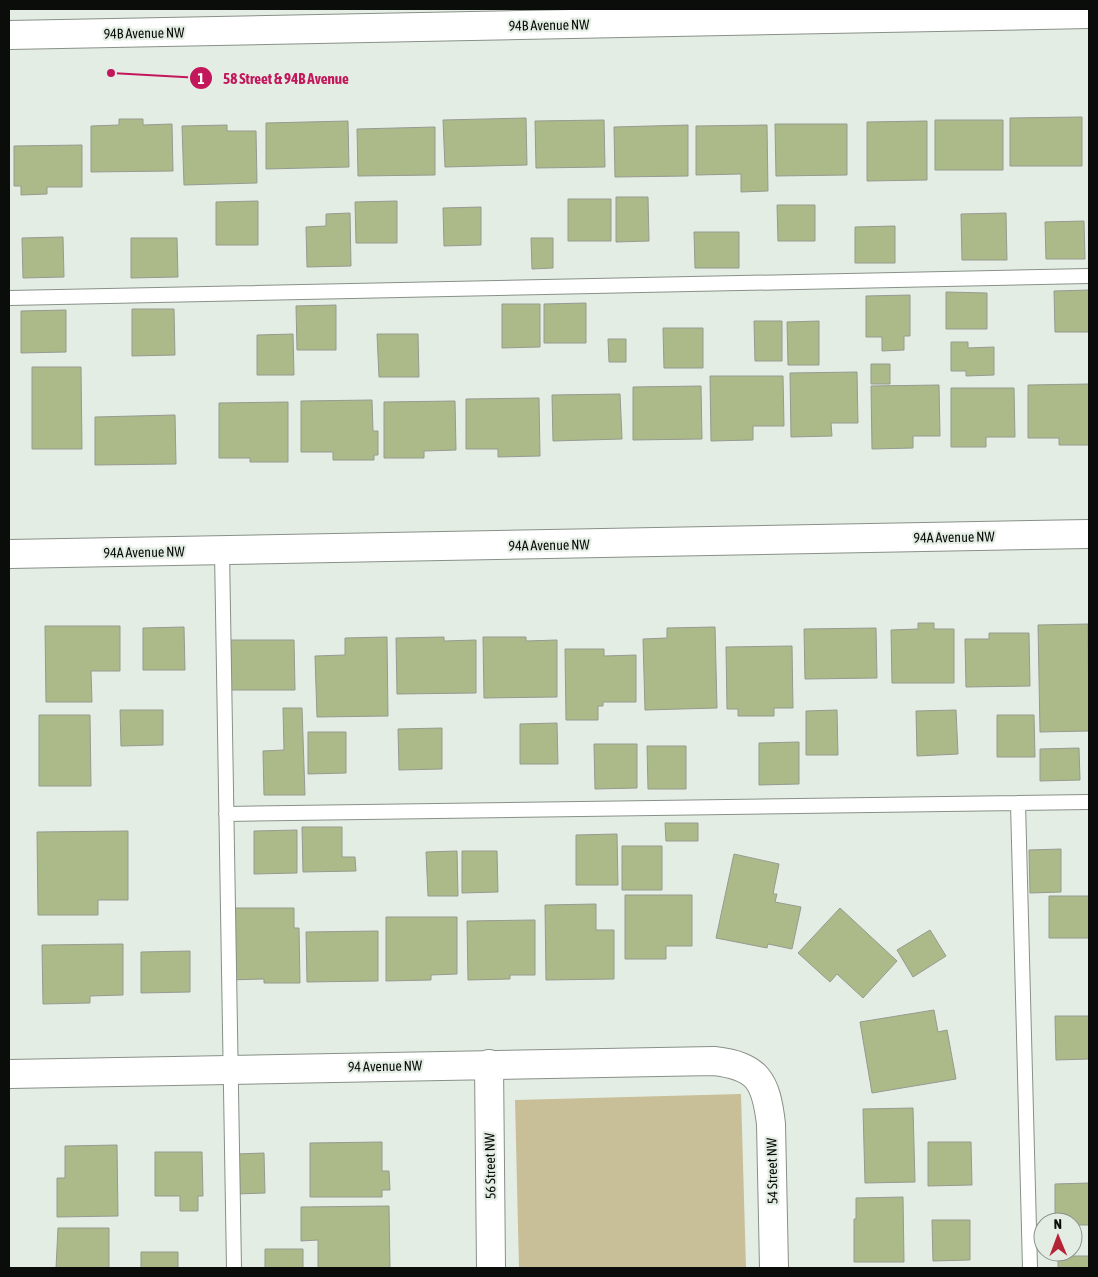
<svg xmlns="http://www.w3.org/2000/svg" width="1098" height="1277" viewBox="0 0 1098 1277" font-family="'Asap Condensed',sans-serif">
	<rect width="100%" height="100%" fill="#e4ede4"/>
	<path fill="#c8be97" d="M741,1094l5,174h-227l-4,-168z"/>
	<path fill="#acb989" stroke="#979a90" d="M1082,117v49h-72v-48z
		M526,118l1,47 -82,2 -2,-47z
		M119,119h24v6l29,-1 1,47 -82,1v-46l28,-1z
		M604,120l1,47 -69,1 -1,-47z
		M935,120h68v50h-68z
		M348,121l1,46 -83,2v-46z
		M927,121v59l-60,1v-59z
		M775,124h72v51l-71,1z
		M227,125v6h29l1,52 -73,2 -2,-59z
		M688,125v51l-73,1 -1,-50z
		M767,125l1,66 -27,1v-18l-45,1v-49z
		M435,127v48l-77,1 -1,-47z
		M82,145v42h-35v7l-26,1v-9h-7v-40z
		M616,197h32l1,44 -33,1z
		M568,199h43v42h-43z
		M258,201v44h-42v-43z
		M397,201v42h-41l-1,-41z
		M777,205h38v36h-37z
		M481,207v38l-37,1 -1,-38z
		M350,213l1,53 -44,1 -1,-40 20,-1v-12z
		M1006,213l1,47h-45l-1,-46z
		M1084,221l1,38h-39l-1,-37z
		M895,226v37h-40v-36z
		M694,232h45v36h-44z
		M63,237l1,40 -41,1 -1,-40z
		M131,238h46l1,39 -47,1z
		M531,238h22v30l-21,1z
		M1089,290v42h-34l-1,-41z
		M946,292l41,1v36h-41z
		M910,295v41h-6v14l-22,1v-14h-16v-41z
		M586,303v40h-42v-39z
		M502,304h38v43l-38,1z
		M336,305v45h-39l-1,-44z
		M132,309h42l1,46 -43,1z
		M66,310v42l-45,1v-42z
		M754,321h28v40h-27z
		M819,321v44h-31l-1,-43z
		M663,328h40v40h-39z
		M293,334l1,41h-37v-40z
		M377,334h41l1,43h-40z
		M608,339h18v23h-17z
		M951,342h17v6l26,-1v28l-28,1v-5h-15z
		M871,364h19v20h-19z
		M32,367h49l1,82h-50z
		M857,372l1,51h-27l1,13 -41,1 -1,-64z
		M710,376h73l1,50h-31v14l-42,1z
		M1089,384v61h-30v-7h-31v-53z
		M939,385l1,51h-27v12l-41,1 -1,-63z
		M701,386l1,53 -69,1v-53z
		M951,388h63l1,49h-29v10h-35z
		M620,394l2,45 -69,2 -1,-46z
		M539,398l1,58 -42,1v-8h-32v-50z
		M372,400l1,31h5v24h-4v5h-41v-8h-32v-51z
		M455,401l1,49 -32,1v7h-40v-56z
		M288,402v60h-38v-4h-31v-55z
		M175,415l1,49 -81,1v-48z
		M918,623h16v6h20v54h-62l-1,-53 27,-1z
		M1088,624l1,107 -49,1 -2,-107z
		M45,626h75v45h-29l1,31h-46z
		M184,627l1,43h-42v-42z
		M715,627l2,81 -72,2 -2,-71 24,-1v-10z
		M876,628l1,50 -72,1 -1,-50z
		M989,633h40l1,53 -64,1 -1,-48h24z
		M387,637l1,79 -71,1 -2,-61 30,-1v-17z
		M444,637v4l32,-1v53l-79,1 -1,-56z
		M483,637h43v4l31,-1v57l-73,1z
		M225,640h69l1,50h-70z
		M792,646l1,62h-19v8h-36v-7h-11l-1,-62z
		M565,649h39v7l32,-1v47h-33v4h-5v14h-32z
		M283,708h19l3,87h-41l-1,-44 21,-1z
		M120,710h43v35l-42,1z
		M837,710l1,45h-32v-44z
		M956,710l2,44 -41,2 -1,-45z
		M39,715h51l1,71h-52z
		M997,715h37l1,42h-38z
		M557,723l1,41h-38v-40z
		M442,728v41l-43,1 -1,-41z
		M308,732h38v41l-38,1z
		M799,742v42l-40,1v-42z
		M594,744h43v44l-42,1z
		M647,746h39v43h-38z
		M1079,748l1,32 -40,1v-32z
		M665,823h33v18h-32z
		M302,827h40v30h13l1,14 -53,1z
		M297,830v43l-43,1v-43z
		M128,831v69h-30v15h-60l-1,-83z
		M617,834l1,51h-42v-50z
		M622,846h40v44h-40z
		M1061,849v43l-31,1 -1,-43z
		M457,851l1,45h-30l-2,-44z
		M462,851h35l1,41 -36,1z
		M734,854l45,10 -6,30h4l-2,8 26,5 -9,42 -24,-5 -1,4 -51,-10z
		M625,895h67v51h-26v13h-41z
		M1049,896h40v42h-40z
		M596,904v26h18v49l-68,1 -1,-75z
		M228,908h66v20h5l1,55h-36v-4l-37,1z
		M840,908l57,53 -34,37 -26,-24 -7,8 -32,-29z
		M386,917h71v57l-26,1v5l-45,1z
		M535,920v55h-25v4l-42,1 -1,-59z
		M930,930l16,26 -33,21 -16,-27z
		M378,931v50l-71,1 -1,-50z
		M123,944v51l-33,1v7l-47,1 -1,-59z
		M190,951v41l-49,1v-41z
		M934,1010l4,22 9,-2 9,49 -84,14 -12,-71z
		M1055,1016h34v43l-33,1z
		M913,1108l2,74 -50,1 -2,-74z
		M382,1142v29h7l1,19h-8v7h-72v-54z
		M928,1142h43l1,43 -44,1z
		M117,1145l1,71 -61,1v-39h8v-32z
		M155,1152h47l1,44h-5v15h-18v-15h-25z
		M264,1153l1,40 -28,1 -1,-40z
		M1089,1183v42h-16v-3h-18v-38z
		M903,1197l1,65h-50v-43h2v-21z
		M389,1206l1,62h-72v-28l-17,1v-34z
		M932,1220h38v40l-37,1z
		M58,1228h51v40h-53z
		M265,1249h38v19h-38z
		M141,1252h37v16h-37z
		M1058,1256h31v12h-31z"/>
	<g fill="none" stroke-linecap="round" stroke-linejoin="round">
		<defs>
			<path id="lane" d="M9,298l1080,-22
				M222,551l12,717
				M1018,803l12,465
				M226,814l863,-12"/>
			<path id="street" d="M9,554l1080,-20
				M489,1064l2,204
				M9,1074l705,-13c44,5 52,20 57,63l3,144"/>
			<path id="secondary" d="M9,35l1080,-21"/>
		</defs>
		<use href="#lane" stroke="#889088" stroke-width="16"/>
		<use href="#street" stroke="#889088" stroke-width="30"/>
		<use href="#secondary" stroke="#889088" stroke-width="30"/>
		<use href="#lane" stroke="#fff" stroke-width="14"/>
		<use href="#street" stroke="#fff" stroke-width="28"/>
		<use href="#secondary" stroke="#fff" stroke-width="28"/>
	</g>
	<g text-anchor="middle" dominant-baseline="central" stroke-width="4.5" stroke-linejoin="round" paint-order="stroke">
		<g font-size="14" fill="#0a0d0a" stroke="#e4ede4">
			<text transform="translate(549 25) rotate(-1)">94B Avenue NW</text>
			<text transform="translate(144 33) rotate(-1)">94B Avenue NW</text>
			<text transform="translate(954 537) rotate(-1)">94A Avenue NW</text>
			<text transform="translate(549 545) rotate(-1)">94A Avenue NW</text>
			<text transform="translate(144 552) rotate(-1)">94A Avenue NW</text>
			<text transform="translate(385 1066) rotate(-1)">94 Avenue NW</text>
			<text transform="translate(490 1166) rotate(-91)">56 Street NW</text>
			<text transform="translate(772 1171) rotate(-91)">54 Street NW</text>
		</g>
	</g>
	<path fill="none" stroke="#c2185b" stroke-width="2" d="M111 73L201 78"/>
	<g fill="#c2185b" stroke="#e4ede4" stroke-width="2">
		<circle cx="111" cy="73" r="5"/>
		<circle cx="201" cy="78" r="12"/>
	</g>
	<g font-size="15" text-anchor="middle" font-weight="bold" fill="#fff">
		<text x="201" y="84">1</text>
	</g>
	<g font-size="15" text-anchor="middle" font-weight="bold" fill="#c2185b" stroke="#e4ede4" stroke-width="4.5" stroke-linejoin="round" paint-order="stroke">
		<text x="286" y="84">58 Street &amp; 94B Avenue</text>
	</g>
	<rect width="1098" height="1277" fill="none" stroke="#0a0d0a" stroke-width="20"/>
	<g transform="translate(1058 1237) rotate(359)"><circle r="24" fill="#e4ede4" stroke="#8d938d"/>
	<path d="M0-4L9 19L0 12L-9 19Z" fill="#b52336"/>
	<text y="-8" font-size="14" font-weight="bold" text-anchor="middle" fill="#0a0d0a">N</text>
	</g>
</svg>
